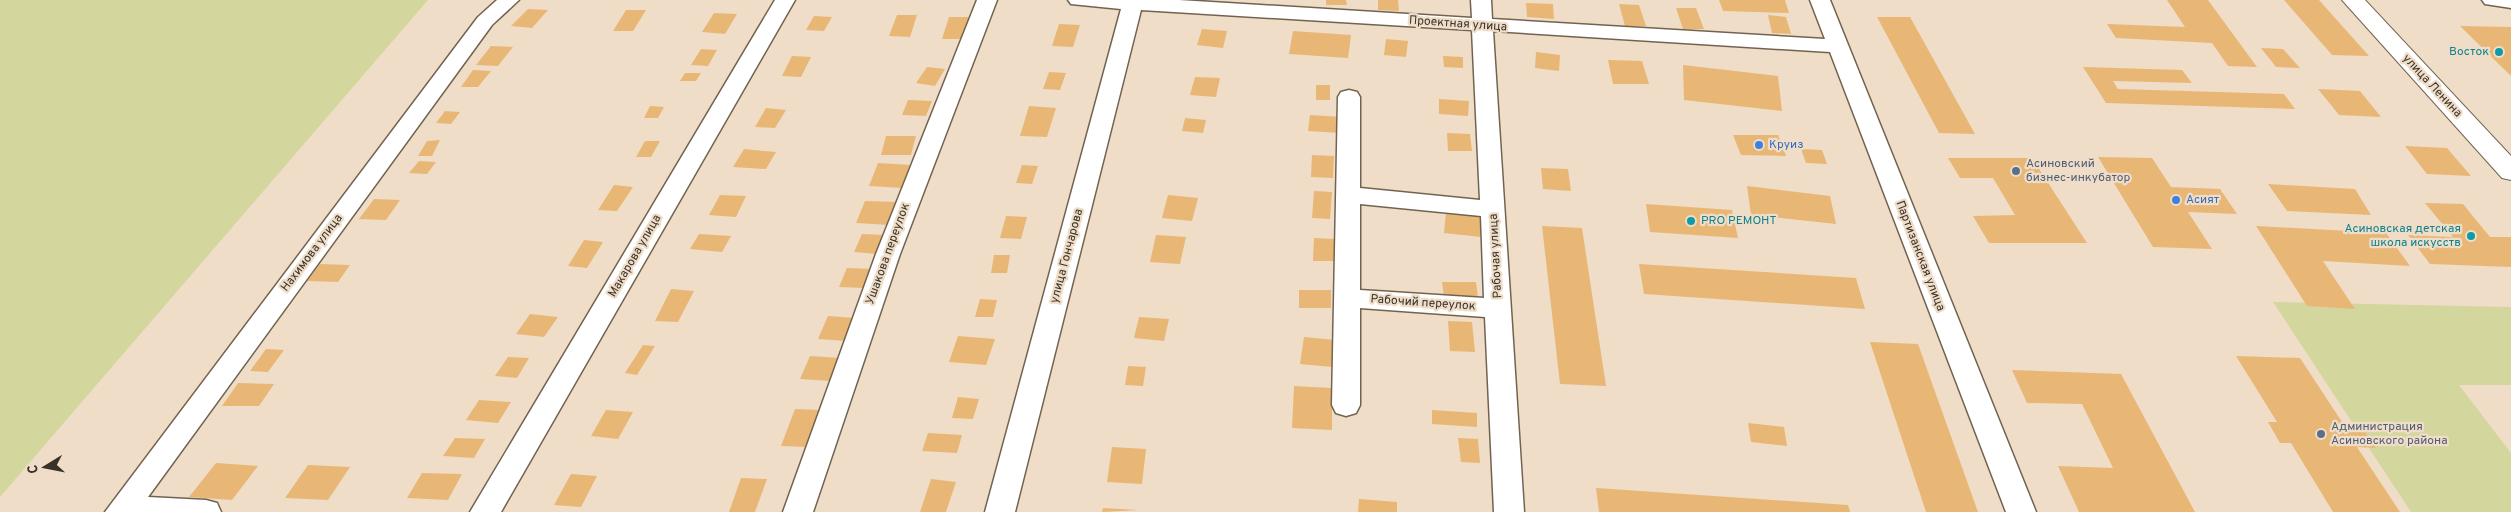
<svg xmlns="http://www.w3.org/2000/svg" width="2511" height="512" viewBox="0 0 2511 512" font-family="Overpass,sans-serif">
	<rect width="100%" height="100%" fill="#efddc8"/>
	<path fill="#d4d79d" d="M0,0h428l-428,497z
		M2273,302l238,5v78h-52l52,68v59h-100z"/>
	<path fill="#e8b776" d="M1326,0h20l1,5h-21z
		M1378,0h20l1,11 -21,-1z
		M1719,0h66l4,13 -66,-2z
		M2167,0h41l49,67 -29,-1 -16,-23 -96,-5 -9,-14 78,3z
		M2284,0h35l50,56 -37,-1z
		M1526,3l27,1 1,15 -27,-2z
		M1619,4l20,1 7,21h-21z
		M1676,8h20l8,21h-21z
		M528,9l20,1 -16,18 -21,-2z
		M626,10h20l-13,21h-20z
		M714,13l23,1 -12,20 -23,-2z
		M897,15h20l-7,22 -21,-1z
		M1768,15l18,2 5,17 -19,-1z
		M814,16l18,1 -8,14 -18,-1z
		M949,17h20l-7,22h-20z
		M1877,17h33l65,117 -36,-1z
		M1059,24l21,1 -7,22 -21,-1z
		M2460,26l51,1v49z
		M1202,29l25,2 -4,17 -26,-3z
		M1293,31l58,4 -3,23 -59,-4z
		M1386,39l22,2 -2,16 -22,-2z
		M491,46l22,1 -15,19 -22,-1z
		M2261,48l22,1 17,19 -24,-1z
		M701,49l16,1 -9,16 -17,-1z
		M1536,52l24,3 -1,16 -24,-3z
		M792,56l19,1 -10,20 -19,-1z
		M1443,56l20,1v11l-19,-1z
		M1608,60l34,1 7,23h-36z
		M1683,65l95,11 4,35 -98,-11z
		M927,67l18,2 -10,17 -19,-3z
		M2083,67l99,3 10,13 -79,-2 5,8 166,5 11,15 -189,-6z
		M473,70l18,1 -13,16h-17z
		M1049,72l17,1 -6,17 -17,-1z
		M685,73h16l-5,8h-16z
		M1195,77l25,1 -4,19 -26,-2z
		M1316,85h14v15h-14z
		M2318,89l42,2 21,26 -42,-2z
		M1439,99l30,2 -1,15 -29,-2z
		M908,100l24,1 -6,15 -24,-1z
		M650,106l14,1 -6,11h-14z
		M1029,106l27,2 -9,29 -27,-1z
		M766,108l20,2 -11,18 -20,-1z
		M445,111l15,1 -9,12 -15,-1z
		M1310,115l32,2 -2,16 -32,-2z
		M1185,118l21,2 -3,13 -21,-2z
		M1447,133l23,1 2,17h-24z
		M1733,135h45l8,21 -45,-1z
		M886,136h30l-5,19h-30z
		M440,140l-8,16h-14l9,-15z
		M645,141h15l-9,16h-15z
		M2405,146l42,2 24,28 -44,-2z
		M744,149l32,3 -10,17 -33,-2z
		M1801,149l21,1 5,14 -21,-1z
		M1312,155l22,1 -1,22 -22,-1z
		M2098,157l54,1 19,29 49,2 17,25 -49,-2 24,37 -59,-2z
		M1948,158h84l55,85h-98l-16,-27 42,-1 -22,-37h-33z
		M419,161l17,1 -9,12 -18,-1z
		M878,163l34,2 -9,23 -34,-2z
		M1022,165l16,1 -6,18 -16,-1z
		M1541,168l27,1 3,22 -28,-2z
		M2268,184l87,5 16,26 -84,-4z
		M614,185l19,2 -16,24 -19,-1z
		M1747,186l83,10 6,28 -85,-9z
		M1314,191l18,1 -2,27 -18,-1z
		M720,195l26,1 -10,21 -27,-2z
		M1168,195l30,3 -6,23 -30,-3z
		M374,199l26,1 -14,20 -27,-1z
		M865,201l33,1 -9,23 -33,-2z
		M2425,203l38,1 27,33h21v30l-81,-3 -22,-29 45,2z
		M1646,204l86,6 6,28 -88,-6z
		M1446,212l37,4 -2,21 -37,-4z
		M1006,216l21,1 -6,22 -21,-1z
		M1542,226l40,2 24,158 -46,-2z
		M2256,226l130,7 24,33 -87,-5 32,48 -48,-3z
		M699,234l32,2 -9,16 -32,-3z
		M862,234l23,1 -8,19 -23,-2z
		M1156,235l30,2 -6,27 -30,-2z
		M1314,238l20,1v22h-21z
		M584,240l19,2 -16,26 -19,-2z
		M994,255h16l-3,18h-16z
		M320,264l30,1 -12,17 -31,-1z
		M1639,264l217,14 9,31 -221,-15z
		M847,268l26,1 -8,19 -26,-1z
		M1442,282h34l2,16 -34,-1z
		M671,289l23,2 -16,31 -23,-1z
		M1299,290h32v18h-32z
		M980,299l17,1 -4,17h-18z
		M530,314l28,3 -14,20 -28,-3z
		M828,316l28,2 -9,23 -29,-2z
		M1139,317l30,2 -5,22 -30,-3z
		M1448,321l24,1 3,30 -25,-1z
		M958,336l37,3 -9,26 -37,-3z
		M1304,337l31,3 -3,27 -32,-3z
		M1870,342l48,2 60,168h-52z
		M643,345l12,1 -18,29 -12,-2z
		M266,349l18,1 -16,22 -18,-1z
		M810,356l31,2 -10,23 -31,-2z
		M2236,356l64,2 44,67 17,1 15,22 -19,-1 43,65h-67l-42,-69h-11l-12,-21h9z
		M508,357l21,1 -12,20 -22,-2z
		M1128,366l18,1 -3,19 -18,-1z
		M2012,370l109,4 74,138h-116l-21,-46 55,2 -31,-64 -55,-1z
		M238,383l36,1 -15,22h-37z
		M1294,386l38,2v42l-40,-2z
		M958,397l21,2 -6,20 -21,-1z
		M479,400l32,2 -13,21 -32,-3z
		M795,409l26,1 -14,37 -26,-1z
		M606,410l27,2 -15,27 -27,-3z
		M1432,410l45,3v14l-45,-3z
		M1748,423l36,4 3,19 -36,-4z
		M928,433l34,2 -5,18 -35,-2z
		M455,438l30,1 -11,19 -31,-2z
		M1458,438l20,1 2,24 -19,-1z
		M1112,447l34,2 -4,35 -35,-2z
		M216,463l42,3 -26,34 -43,-3z
		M308,465l42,2 -22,33 -43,-2z
		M422,473l40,1 -14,26 -41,-2z
		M571,474l26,2 -16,31 -27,-2z
		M741,478l26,1 -12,33h-26z
		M931,479l25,3 -10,30h-26z
		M1596,488l252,17 2,7h-251z
		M1359,499l38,3v10h-39z
		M1103,508l36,2 -37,2z"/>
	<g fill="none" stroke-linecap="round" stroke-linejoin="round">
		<defs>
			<path id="minor" d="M497,0h22l-27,25 -344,472 58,3 11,3 4,9h-116l373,-495z
				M775,0h20l-294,512h-31z
				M977,0h20l-97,254 -87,258h-30l93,-258z
				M1068,0h111l293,18 -1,-18h20l1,19 333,20 -15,-39h20l206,512h-30l-176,-460 -337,-21 31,481h-30l-9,-195 -125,-9v97l-4,8 -10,3 -10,-3 -4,-8 6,-308 3,-5 8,-2 8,2 3,5v91l120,12 -8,-170 -331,-20 -126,502h-30l136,-503 -50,-5zM1360,204l121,12 3,82 -124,-8z
				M2482,0h29v8l-26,-4z"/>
			<path id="major" d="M2342,0h23l146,156v24l-9,-2z"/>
		</defs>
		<use href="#minor" stroke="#726350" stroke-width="3"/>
		<use href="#major" stroke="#726350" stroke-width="2"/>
		<use href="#minor" fill="#fff" fill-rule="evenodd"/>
		<use href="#major" fill="#fff" fill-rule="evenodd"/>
	</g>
	<g fill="#0f9aa8" stroke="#efddc8" stroke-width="2">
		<circle cx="2499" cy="52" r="5"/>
		<circle cx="1691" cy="221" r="5"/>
		<circle cx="2471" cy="236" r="5"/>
	</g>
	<g fill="#3f7fe0" stroke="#efddc8" stroke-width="2">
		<circle cx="1759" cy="145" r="5"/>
		<circle cx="2176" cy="200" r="5"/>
	</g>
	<g fill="#5c6f8a" stroke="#efddc8" stroke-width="2">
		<circle cx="2016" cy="171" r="5"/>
		<circle cx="2321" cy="434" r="5"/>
	</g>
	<g text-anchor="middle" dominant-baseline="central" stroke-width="4.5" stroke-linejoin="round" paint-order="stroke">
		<g font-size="12" fill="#383229" stroke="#efddc8">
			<text transform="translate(1458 24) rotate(4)">Проектная улица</text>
			<text transform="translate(2432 86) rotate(47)">улица Ленина</text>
			<text transform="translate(312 253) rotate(-53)">Нахимова улица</text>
			<text transform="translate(888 254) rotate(-70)">Ушакова переулок</text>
			<text transform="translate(635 256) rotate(-60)">Макарова улица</text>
			<text transform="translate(1067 256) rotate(-75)">улица Гончарова</text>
			<text transform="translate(1496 256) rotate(-93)">Рабочая улица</text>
			<text transform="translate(1920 256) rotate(69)">Партизанская улица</text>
			<text transform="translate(1423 303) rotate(4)">Рабочий переулок</text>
		</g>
		<g font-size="12" fill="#0d838f" stroke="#efddc8" text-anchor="end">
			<text x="2489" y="52">Восток</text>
			<text x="1701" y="221" text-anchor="start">PRO РЕМОНТ</text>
			<text x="2461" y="229">Асиновская детская<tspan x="2461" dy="14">школа искусств</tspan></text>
		</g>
		<g font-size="12" fill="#366cbe" stroke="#efddc8" text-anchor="start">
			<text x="1769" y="145">Круиз</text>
			<text x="2186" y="200">Асият</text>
		</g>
		<g font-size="12" fill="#4e5e75" stroke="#efddc8" text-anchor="start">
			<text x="2026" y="164">Асиновский<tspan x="2026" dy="14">бизнес-инкубатор</tspan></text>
			<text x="2331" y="427">Администрация<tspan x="2331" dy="14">Асиновского района</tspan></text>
		</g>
	</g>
	<g transform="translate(45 467) rotate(260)" stroke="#efddc8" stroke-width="4" paint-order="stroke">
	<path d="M0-4L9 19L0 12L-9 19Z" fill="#383229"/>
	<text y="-8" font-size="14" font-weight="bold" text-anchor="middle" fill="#383229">С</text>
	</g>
</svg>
